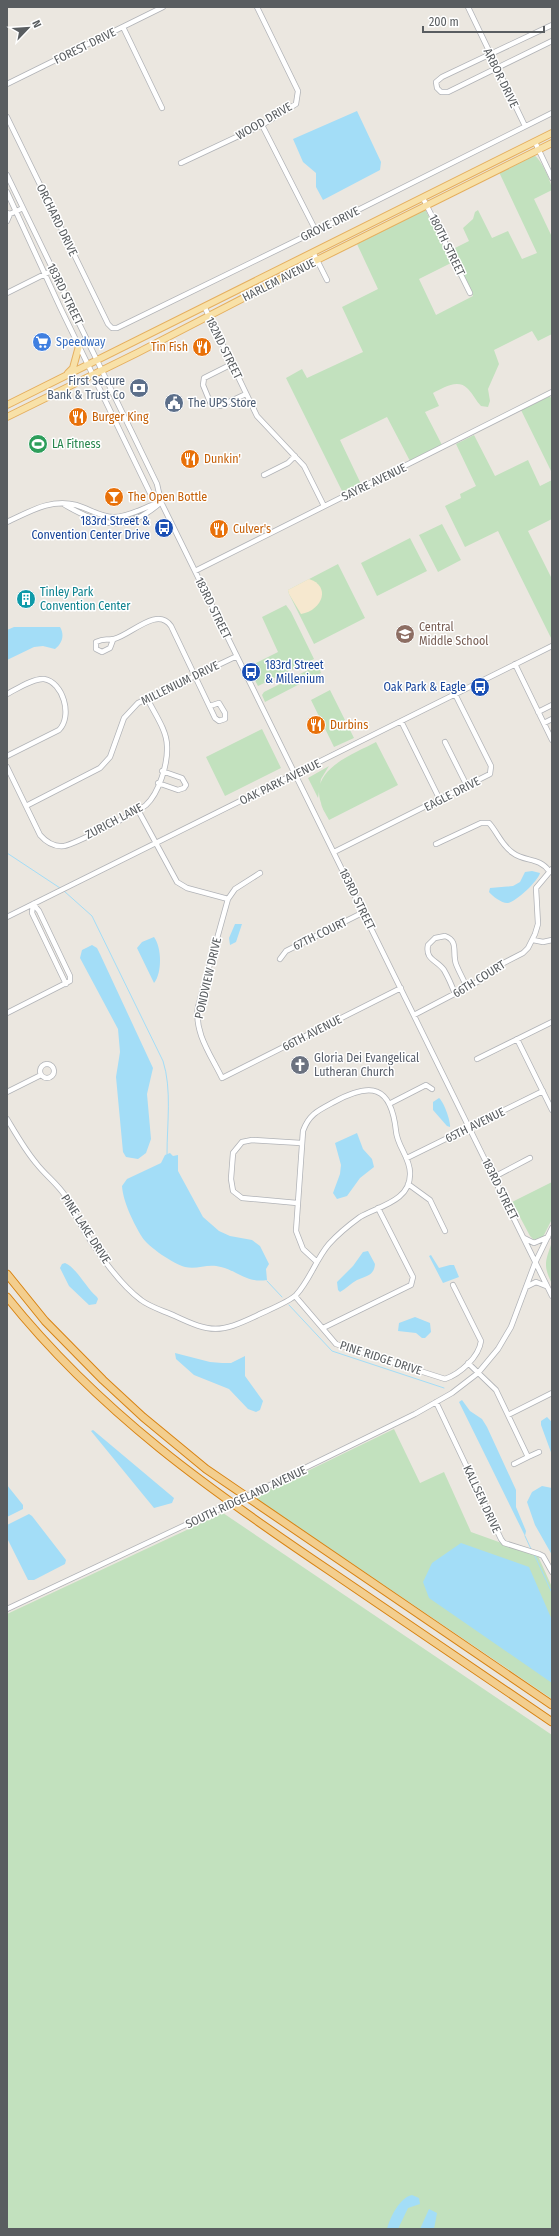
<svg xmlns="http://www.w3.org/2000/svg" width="559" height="2236" viewBox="0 0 559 2236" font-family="'Fira Sans Condensed',sans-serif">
	<rect width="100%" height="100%" fill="#ebe7e0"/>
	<path fill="#c2e1be" d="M533,155c7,1 19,28 19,35l-18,9 18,38v97l-14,7 -6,-10 -38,19 5,14 -11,25 2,12 -2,6 -7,-1c-5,-5 -8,-12 -13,-17 -10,-11 -25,-1 -35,4l6,13 -14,6 17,33 -32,16 -23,-44 -47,23 21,44 -18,9 -57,-115 16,-9 5,9 56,-26 -21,-45 36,-18 -21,-45 68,-35 26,54 -32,16 17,36 37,-19 -22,-46 18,-9 -6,-13 10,-9 2,-7 3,-2 14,28 16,-7 14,28 15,-6 -38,-81z
		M550,396l2,4v73l-31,-63z
		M474,435l21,41 33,-16 12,26 12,-6v39l-24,12 24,48v61l-54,-109 -33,16 -20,-41 16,-8 -1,-4 16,-8 -20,-42z
		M442,524l19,36 -23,12 -19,-37z
		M410,538l17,33 -50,25 -16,-33z
		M338,564l27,54 -51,26 -25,-50 -1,-4z
		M286,605l5,7 23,47 -56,27 -10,-19 30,-15 -16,-35z
		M318,665l3,8 -56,29 -3,-7 2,-3z
		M330,690l24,48 -20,9 -23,-47z
		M262,729l19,39 -56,28 -19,-39z
		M376,742l22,43 -69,35c-3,-6 -7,-11 -8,-17 -12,-34 33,-49 55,-61z
		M329,766l-8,13 -3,19 -10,-20z
		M552,1182v37l-9,18 -9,3 -4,-4 -18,-34z
		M552,1242v42c-9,-19 -7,-22 0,-42z
		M394,1429l26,54 24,-11 27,60 67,24 14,31v112l-298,-202z
		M223,1513l329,222v494h-545v-615z"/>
	<path fill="#f6e8cf" d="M309,579c22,7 14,31 -8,35l-12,-20 -1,-4z"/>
	<path fill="#a3ddf7" d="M357,111l24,51 -1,8 -57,30 -7,-13v-14l-13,-11 -10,-23z
		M14,627h46c5,8 2,17 -5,22l-12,-3 -9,1 -27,13v-30z
		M532,871l8,2c-2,8 -23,28 -32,30 -5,1 -16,-7 -19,-11l1,-4 23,-2 7,-4 5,-10z
		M235,924h7l-6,18 -6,3 -1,-7z
		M154,937c8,11 8,36 0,46l-17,-35 5,-6z
		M92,945l5,3 3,6 53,114 -6,26 4,45 -5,14 -8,6 -12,-2 -3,-5 -7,-75 4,-25 -2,-23 -38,-71 2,-8z
		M439,1098c5,4 12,24 11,29l-3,-1 -14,-16v-8z
		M357,1133l6,16 9,10 2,8 -14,11 -13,18 -10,3 -4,-6 7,-19 1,-9 -6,-22z
		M170,1153l3,3 5,-1v16l25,46 16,14 11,5 22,4 8,6 9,18 -3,5 1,11c-21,3 -27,-8 -46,-13 -14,-4 -23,3 -36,0 -11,-3 -37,-20 -43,-30 -8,-13 -19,-35 -20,-51l5,-7 34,-16 4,-8z
		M368,1251l7,13c-1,12 -9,12 -18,16 -6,3 -11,9 -17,12l-2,-2 -1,-8 16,-16 10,-14z
		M431,1255l8,13 11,-3h4l5,12 -16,6 -14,-27z
		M65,1263c12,5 21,25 32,34l1,2 -2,5 -7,1 -20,-19 -9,-18 2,-4z
		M415,1317l15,6 1,9 -6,6h-3l-6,-5 -18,-2 1,-8z
		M175,1353l35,9 12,1h9l14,-7v20l18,25 -3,9 -4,2 -8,-3 -19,-20 -35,-14 -18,-16z
		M462,1400l8,11 12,8 5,8 29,63v17l10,24 -1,5 -66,-134z
		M547,1417l5,5v33l-11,-30v-4z
		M93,1430l81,68 -2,5 -18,5 -63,-77z
		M7,1485l16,20v4l-16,8z
		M542,1486l10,2v67l-17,-30 -8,-23 5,-10z
		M29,1514l3,2 34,44 -1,4 -31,16h-6l-21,-42v-13z
		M461,1543l68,24 23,53v63l-123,-85 -6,-16 9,-19z
		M412,2195l7,3 1,6 -12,4 -10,21h-11c3,-11 12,-31 25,-34z
		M429,2209l8,4 -3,16h-14z"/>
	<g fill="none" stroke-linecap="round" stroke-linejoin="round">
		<path stroke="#a3ddf7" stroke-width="1" d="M7,853l53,35
			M64,891l28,25 71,145c9,28 4,63 4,93
			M267,1281l15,16
			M289,1305l43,46 112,37
			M525,1536l6,13
			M534,1554l18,39"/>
		<defs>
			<path id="minor" d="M468,7l57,119
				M552,25l-110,52 -6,5 1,6 4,4h7l104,-51
				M123,27l39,81
				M7,84l156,-77
				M7,117l101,207 4,4h5l199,-97 236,-118
				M262,125l54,106
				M535,142l17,36
				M181,163l81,-38 34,-21 2,-13 -41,-84
				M7,175l150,309 4,18 391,794
				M7,192l53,115 90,186 11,9
				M423,198l47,95
				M7,213l3,1 13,-6
				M7,221l3,-7
				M314,254l13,26
				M7,293l46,-23
				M205,308l52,108 47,50 20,40
				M232,364l-28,14 -1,7 7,17 10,4 26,-12
				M264,475l24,-12 7,-7
				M65,505c36,21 61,28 95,-2
				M7,522c22,-10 44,-24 69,-17 14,4 24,12 38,12 16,0 32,-11 47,-15
				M195,571l357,-179
				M113,640l-3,8 -8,4 -6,-3v-7c11,-5 11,-1 18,-3 17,-4 43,-33 57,-13l44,92 4,3 6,-2v-6l-6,-10 -9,3
				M515,664l37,76
				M7,694c10,-5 26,-16 37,-15 19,3 29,37 15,51l-52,26
				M538,712l14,-7
				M401,721l39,79
				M544,723l8,-4
				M445,742l22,44
				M7,767l33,68c6,7 14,12 24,11 11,-2 72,-33 82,-41 13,-12 22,-41 21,-59 0,-16 -13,-33 -20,-48
				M158,783l20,7 6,-2 2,-3 -4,-7 -20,-7
				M26,806l74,-38 10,-11 14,-39 14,-15 99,-47
				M138,810l39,72 10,6 41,11
				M436,844l45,-21h8c9,10 12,22 24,30 12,9 26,4 36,18
				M334,852l156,-78 1,-8 -36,-72
				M260,873l-25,16 -7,10 -30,108c-4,26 13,48 24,71l179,-90
				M33,904l-1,9 34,71
				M7,917l545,-271
				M533,940l10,2 9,-2
				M280,959l6,-8 78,-39
				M455,994c-3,-8 -7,-17 -11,-24 -7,-10 -19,-10 -16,-25l7,-7 10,-2c14,5 7,17 11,28 3,8 8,16 11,24
				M7,1013l63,-32v-5l-31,-65 -6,-7
				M414,1015l65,-34 11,-11 33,-17 5,-5 7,-14 3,-10 -2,-36 16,-19
				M517,1039l35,71
				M477,1059l75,-37
				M40 1071a7 7 0 1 1 14 0a7 7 0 1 1-14 0Z
				M7,1092l34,-17
				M389,1104l37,-19 6,4
				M7,1119c9,15 18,31 29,44 9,12 22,21 30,34 5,7 8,16 12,23 14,25 40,63 63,80 9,7 23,11 34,16 36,17 45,17 81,0 10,-5 33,-14 40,-21 14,-15 20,-36 33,-51 9,-10 20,-19 31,-27 19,-11 51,-16 50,-44 0,-16 -13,-27 -14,-42 -5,-46 -25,-49 -62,-29 -15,8 -25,12 -31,29l-7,100 7,18 14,13
				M407,1158l136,-67
				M494,1177l36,-19
				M408,1184l22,16 15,31
				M297,1203l-55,-5 -9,-7 -2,-12 2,-26 9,-11 10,-2 49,3
				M524,1238l10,5 14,-6
				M526,1287l10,-5 10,4
				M295,1296l41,48 109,35c15,-5 34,-22 36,-38l-28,-56
				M323,1328l88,-43 2,-8 -35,-69
				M468,1363l28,27 32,67 -14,7
				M436,1402l65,137 3,4 35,11 4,2 9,16
				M508,1415l44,-22
				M528,1457l11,-5
				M262,1489l153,-75 37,-21 26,-20 20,-24 13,-22 24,-64 17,-35
				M7,1609l206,-97"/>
			<path id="major" d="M68,373l5,-5 6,-22
				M7,405l545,-272
				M7,417l130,-64 180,-93 235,-117"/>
			<path id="highway" d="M7,1274l38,47 58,59 40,37 63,52 346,236
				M7,1297c93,116 204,194 326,276 73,50 146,99 219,149"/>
		</defs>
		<use href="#minor" stroke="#b1b3b7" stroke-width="6"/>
		<use href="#major" stroke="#e5af5f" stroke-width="8"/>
		<use href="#highway" stroke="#d88312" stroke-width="9"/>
		<use href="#minor" stroke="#fff" stroke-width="4.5"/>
		<use href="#major" stroke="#f8e1a8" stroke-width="6"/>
		<use href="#highway" stroke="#f3ce8e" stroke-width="7"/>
		<defs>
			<path id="minor-bridge" d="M213,1512l49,-23"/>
		</defs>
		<use href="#minor-bridge" stroke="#b1b3b7" stroke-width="6" stroke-linecap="butt"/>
		<use href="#minor-bridge" stroke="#fff" stroke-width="4.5"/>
	</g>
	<defs>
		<symbol id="supermarket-disc" viewBox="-11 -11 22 22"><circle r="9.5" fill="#3f7fe0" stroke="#fff"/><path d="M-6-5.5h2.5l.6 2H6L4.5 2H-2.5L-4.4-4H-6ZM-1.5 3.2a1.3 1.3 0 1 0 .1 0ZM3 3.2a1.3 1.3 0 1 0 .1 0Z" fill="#fff"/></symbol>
		<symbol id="restaurant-disc" viewBox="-11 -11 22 22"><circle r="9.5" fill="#e8710a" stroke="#fff"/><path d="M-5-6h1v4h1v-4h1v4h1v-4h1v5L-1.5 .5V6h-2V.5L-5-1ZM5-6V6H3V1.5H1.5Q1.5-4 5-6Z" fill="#fff"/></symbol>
		<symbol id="bank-disc" viewBox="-11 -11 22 22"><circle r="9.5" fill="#5c6f8a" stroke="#fff"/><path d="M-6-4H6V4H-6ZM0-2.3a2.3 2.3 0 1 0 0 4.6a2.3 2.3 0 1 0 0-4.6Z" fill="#fff"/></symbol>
		<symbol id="civic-disc" viewBox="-11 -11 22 22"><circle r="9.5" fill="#5c6f8a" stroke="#fff"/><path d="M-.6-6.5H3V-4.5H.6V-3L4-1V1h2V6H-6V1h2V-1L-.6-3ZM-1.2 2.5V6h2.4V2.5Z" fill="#fff"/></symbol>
		<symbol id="stadium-disc" viewBox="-11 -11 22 22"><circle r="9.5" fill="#2e9e5b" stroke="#fff"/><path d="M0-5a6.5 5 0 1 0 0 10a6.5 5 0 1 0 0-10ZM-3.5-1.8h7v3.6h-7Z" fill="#fff"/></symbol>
		<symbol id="bar-disc" viewBox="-11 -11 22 22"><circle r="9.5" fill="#e8710a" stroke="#fff"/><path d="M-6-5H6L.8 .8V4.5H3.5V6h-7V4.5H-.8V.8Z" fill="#fff"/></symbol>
		<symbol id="bus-disc" viewBox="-11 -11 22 22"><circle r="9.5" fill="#1a4fb4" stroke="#fff"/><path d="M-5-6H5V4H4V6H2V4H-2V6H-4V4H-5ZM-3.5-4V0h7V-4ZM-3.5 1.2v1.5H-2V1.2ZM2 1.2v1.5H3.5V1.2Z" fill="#fff"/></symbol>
		<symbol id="building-disc" viewBox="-11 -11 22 22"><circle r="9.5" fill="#0f9aa8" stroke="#fff"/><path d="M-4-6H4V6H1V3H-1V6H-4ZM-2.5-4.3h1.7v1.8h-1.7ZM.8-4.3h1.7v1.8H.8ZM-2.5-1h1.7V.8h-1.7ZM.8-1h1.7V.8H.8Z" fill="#fff"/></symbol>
		<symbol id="school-disc" viewBox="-11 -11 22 22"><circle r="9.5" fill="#8d6e63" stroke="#fff"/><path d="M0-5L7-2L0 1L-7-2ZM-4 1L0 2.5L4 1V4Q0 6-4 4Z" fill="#fff"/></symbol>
		<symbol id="church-disc" viewBox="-11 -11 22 22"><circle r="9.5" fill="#6b7280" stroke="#fff"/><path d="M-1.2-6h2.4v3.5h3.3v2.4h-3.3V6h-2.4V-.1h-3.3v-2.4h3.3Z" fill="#fff"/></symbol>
	</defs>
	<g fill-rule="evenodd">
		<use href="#supermarket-disc" x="31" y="331" width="22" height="22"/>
		<use href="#restaurant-disc" x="191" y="336" width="22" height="22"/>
		<use href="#bank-disc" x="128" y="377" width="22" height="22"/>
		<use href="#civic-disc" x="163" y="392" width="22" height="22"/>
		<use href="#restaurant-disc" x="67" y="406" width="22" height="22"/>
		<use href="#stadium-disc" x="27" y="433" width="22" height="22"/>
		<use href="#restaurant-disc" x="179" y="448" width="22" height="22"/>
		<use href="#bar-disc" x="103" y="486" width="22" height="22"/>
		<use href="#bus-disc" x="153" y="517" width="22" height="22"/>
		<use href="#restaurant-disc" x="208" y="518" width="22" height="22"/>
		<use href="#building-disc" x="15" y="588" width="22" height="22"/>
		<use href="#school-disc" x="394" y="623" width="22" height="22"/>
		<use href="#bus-disc" x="240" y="661" width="22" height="22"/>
		<use href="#bus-disc" x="469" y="676" width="22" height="22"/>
		<use href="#restaurant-disc" x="305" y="714" width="22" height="22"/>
		<use href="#church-disc" x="289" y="1054" width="22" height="22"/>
	</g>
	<g text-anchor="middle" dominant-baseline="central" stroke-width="3" stroke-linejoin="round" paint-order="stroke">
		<g font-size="12" fill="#595d60" stroke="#fff">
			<text transform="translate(85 46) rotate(-26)">FOREST DRIVE</text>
			<text transform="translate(501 78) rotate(64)">ARBOR DRIVE</text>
			<text transform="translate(264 121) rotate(-30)">WOOD DRIVE</text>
			<text transform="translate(57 220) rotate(64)">ORCHARD DRIVE</text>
			<text transform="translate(330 224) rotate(-26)">GROVE DRIVE</text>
			<text transform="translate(447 245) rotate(64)">180TH STREET</text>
			<text transform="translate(279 280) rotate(-27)">HARLEM AVENUE</text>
			<text transform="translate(65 294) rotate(64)">183RD STREET</text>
			<text transform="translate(224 348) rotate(64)">182ND STREET</text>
			<text transform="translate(374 482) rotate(-26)">SAYRE AVENUE</text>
			<text transform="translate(213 608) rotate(64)">183RD STREET</text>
			<text transform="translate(180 683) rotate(-26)">MILLENIUM DRIVE</text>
			<text transform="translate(280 782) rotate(-26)">OAK PARK AVENUE</text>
			<text transform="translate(452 794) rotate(-27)">EAGLE DRIVE</text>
			<text transform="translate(114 821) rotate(-28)">ZURICH LANE</text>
			<text transform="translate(357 899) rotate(64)">183RD STREET</text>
			<text transform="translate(320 934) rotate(-26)">67TH COURT</text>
			<text transform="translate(208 978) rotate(-77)">PONDVIEW DRIVE</text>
			<text transform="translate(479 979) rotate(-32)">66TH COURT</text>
			<text transform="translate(312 1033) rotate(-27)">66TH AVENUE</text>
			<text transform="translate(475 1125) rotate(-26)">65TH AVENUE</text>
			<text transform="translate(500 1189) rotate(64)">183RD STREET</text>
			<text transform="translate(86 1229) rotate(57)">PINE LAKE DRIVE</text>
			<text transform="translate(381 1358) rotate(18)">PINE RIDGE DRIVE</text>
			<text transform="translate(246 1497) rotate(-25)">SOUTH RIDGELAND AVENUE</text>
			<text transform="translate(482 1499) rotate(65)">KALLSEN DRIVE</text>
		</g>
		<g font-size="12" fill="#366cbe" stroke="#fff" text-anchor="start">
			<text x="56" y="342">Speedway</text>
		</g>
		<g font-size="12" fill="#c56008" stroke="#fff" text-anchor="start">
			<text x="188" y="347" text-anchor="end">Tin Fish</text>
			<text x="92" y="417">Burger King</text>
			<text x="204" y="459">Dunkin'</text>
			<text x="128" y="497">The Open Bottle</text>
			<text x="233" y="529">Culver's</text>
			<text x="330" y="725">Durbins</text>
		</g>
		<g font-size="12" fill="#4e5e75" stroke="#fff" text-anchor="end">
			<text x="125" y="381">First Secure<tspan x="125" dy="14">Bank &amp; Trust Co</tspan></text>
			<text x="188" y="403" text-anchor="start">The UPS Store</text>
		</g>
		<g font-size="12" fill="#27864d" stroke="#fff" text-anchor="start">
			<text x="52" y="444">LA Fitness</text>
		</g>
		<g font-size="12" fill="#164399" stroke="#fff" text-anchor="end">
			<text x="150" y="521">183rd Street &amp;<tspan x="150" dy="14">Convention Center Drive</tspan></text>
			<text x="265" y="665" text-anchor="start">183rd Street<tspan x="265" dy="14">&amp; Millenium</tspan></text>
			<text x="466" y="687">Oak Park &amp; Eagle</text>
		</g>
		<g font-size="12" fill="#0d838f" stroke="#fff" text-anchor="start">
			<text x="40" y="592">Tinley Park<tspan x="40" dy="14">Convention Center</tspan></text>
		</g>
		<g font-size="12" fill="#785e54" stroke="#fff" text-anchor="start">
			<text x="419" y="627">Central<tspan x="419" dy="14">Middle School</tspan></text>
		</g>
		<g font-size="12" fill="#5b616d" stroke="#fff" text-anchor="start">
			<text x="314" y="1058">Gloria Dei Evangelical<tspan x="314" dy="14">Lutheran Church</tspan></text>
		</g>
	</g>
	<rect width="559" height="2236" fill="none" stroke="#595d60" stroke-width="16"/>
	<g transform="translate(28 28) rotate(65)" stroke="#ffffff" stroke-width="3" paint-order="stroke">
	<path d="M0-3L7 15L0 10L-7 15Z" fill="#595d60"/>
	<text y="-6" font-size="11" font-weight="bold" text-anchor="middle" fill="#595d60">N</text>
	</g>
	<path d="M423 26v6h121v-6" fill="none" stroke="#595d60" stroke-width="2"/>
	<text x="429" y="26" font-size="12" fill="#595d60" stroke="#ffffff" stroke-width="3" paint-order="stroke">200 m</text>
</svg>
